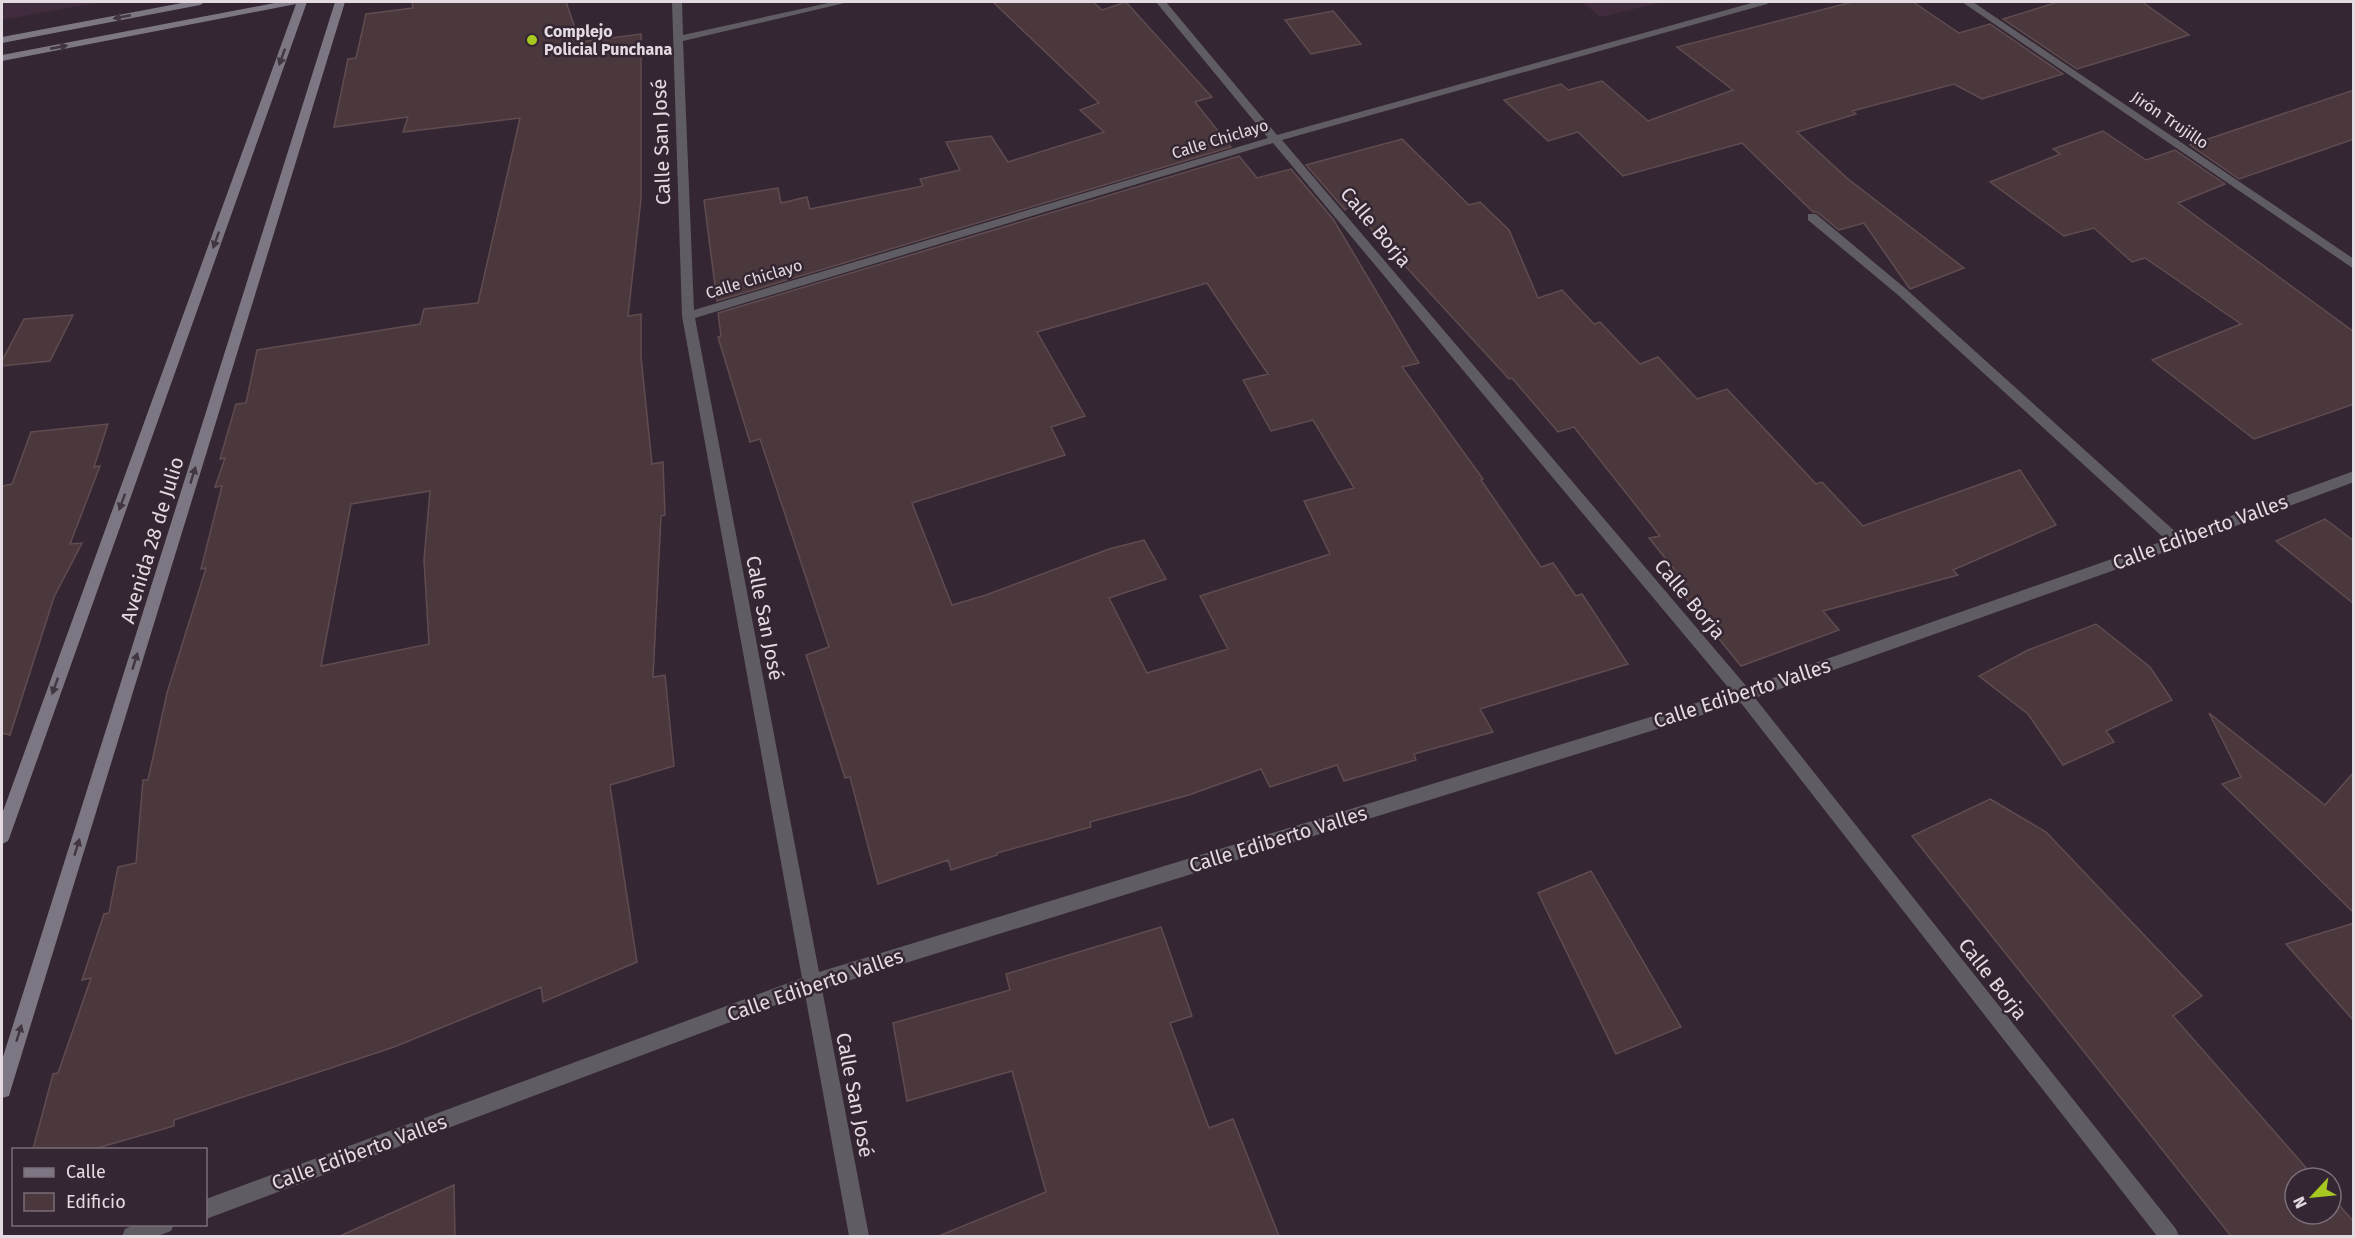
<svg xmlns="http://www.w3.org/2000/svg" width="2355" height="1238" viewBox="0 0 2355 1238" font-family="'Fira Sans',sans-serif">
	<rect width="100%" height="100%" fill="#342632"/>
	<path fill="#402c3c" d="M2,2h99l-99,18z
		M1582,2h81l-63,15z"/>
	<path fill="#4b383c" stroke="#604c50" stroke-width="1.5" fill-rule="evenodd" d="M412,2h154l14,40 61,-8v165l-13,117 13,-2v43l11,107 11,-2 2,53 -4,1 -8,161 12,-2 9,91 -64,19 27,177 -94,40 -2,-15 -147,60 -220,73v6l-80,23h-61l20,-75 5,-1 33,-95 -9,2 22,-66 5,-1 9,-46 18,-4 7,-83h5l19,-87 39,-125 -5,1 21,-83 -7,1 10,-29 -5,1 16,-55 10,-1 11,-53 163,-26 4,-15 54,-6 42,-185 -117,14 5,-15 -74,10 14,-68 8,-1 10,-44 47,-6zM430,491l-6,69 5,84 -108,22 30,-162z
		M993,2h100l9,8 24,-8 86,95 -17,5 36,45 -514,154 -13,-101 74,-12 3,15 26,-6 3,12 113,-23 -3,-7 40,-9 -14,-28 45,-6 17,26 96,-30 -24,-22 19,-7z
		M1852,2h61l46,31 31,-9 73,50 -81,25 -28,-15 -102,27 4,3 -59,18 51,47 116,89 -54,21 -46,-66 -25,7 -22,-18h-4l-71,-69 -119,33 -45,-44 -30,9 -44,-41 57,-16 7,6 34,-9 46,40 85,-31 -56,-43z
		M2058,2h84l47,33 -112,34 -74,-50z
		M1333,11l28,33 -50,10 -26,-34z
		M2354,90v49l-115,40 -49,-34z
		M2103,131l43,29 29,-10 50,34 -47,19 176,129v72l-100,35 -102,-79 89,-36 -96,-66 -13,4 -38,-34 -30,8 -74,-54 70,-28 -7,-5z
		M1402,139l67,66 11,-3 29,28 29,68 24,-8 32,34 6,-2 40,42 18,-7 39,42 30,-10 89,95 6,-2 41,44 157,-56 36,55 -103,45 5,5 -135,36 16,19 -98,36 -76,-94 9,-3 -25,-31 11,-2 -86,-109 -16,5 -46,-54 -3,1 -159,-173 -5,4 -39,-45z
		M1239,156l18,22 34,-9 42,50 86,144 -17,4 81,112 -2,1 60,87 12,-4 23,33 6,-2 46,70 -148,45 13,23 -79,22 2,6 -72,21 -7,-16 -67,22 -9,-18 -72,26 -99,27 1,5 -94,26v2l-46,15 -3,-10 -70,24 -28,-107 -5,1 -39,-123 23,-8 -69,-208 -10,3 -32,-105 3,-1 -3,-23zM1207,283l61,91 -25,6 28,51 42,-11 41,68 -50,13 26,53 -130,42 28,53 -81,24 -38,-75 57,-19 -22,-39 -35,9 -123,46 -34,10 -40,-102 153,-48 -14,-28 34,-11 -48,-84z
		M73,315l-23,46 -48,5v-5l22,-42z
		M108,424l-14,43 6,-1 -30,78 12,-1 -28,54 -44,138 -8,-2v-247l10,-2 19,-52z
		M2325,519l29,22v63l-78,-63z
		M2096,624l54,43 22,33 -66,31 8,11 -51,23 -35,-51 -49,-38 49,-26z
		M2209,713l116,92 29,-33v141l-132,-129 19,-7z
		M1990,799l56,33 156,164 -29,20 142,162h-20v36h36v-18l23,26v14h-123l-319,-400z
		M1591,871l90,156 -65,27 -78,-161z
		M2354,923v98l-68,-77z
		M1161,927l31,89 -22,7 39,105 24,-9 46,117h-338v-1l105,-43 -34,-121 -105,30 -14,-78 117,-33 -4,-16z
		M454,1185l1,51h-115z"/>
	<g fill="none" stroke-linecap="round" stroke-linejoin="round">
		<path fill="#5f5c64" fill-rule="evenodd" d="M672,2h10l1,33 150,-33h16l-166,39 11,269 574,-172 -112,-136h10l111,133 478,-133h14l-2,2 -485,136 465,547 419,-147 -268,-245 -90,-75v-6h8l90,75 273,246 175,-64v11l-172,64 -427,152 421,531 3,7h-22l-416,-533 -919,286 47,247h-20l-44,-242 -599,225v-20l596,-221 -120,-662zM1273,143l459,549 -913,280 -124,-654z
			M1962,2h11l381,257v10z
			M136,1224h38l-3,7 -13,5h-36l3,-7z"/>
		<path fill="#7c7783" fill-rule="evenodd" d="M187,2h18l-5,3 -198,38v-6z
			M280,2h27l-297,834 -2,5 -6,3v-30l294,-810 -294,57v-6z
			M335,2h10l-334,1087 -2,7 -7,2v-38z"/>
	</g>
	<defs><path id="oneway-solid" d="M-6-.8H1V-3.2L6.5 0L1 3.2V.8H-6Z" transform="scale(1.5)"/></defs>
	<g fill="#423642">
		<use href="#oneway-solid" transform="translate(122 17) rotate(169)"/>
		<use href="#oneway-solid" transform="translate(59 47) rotate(-11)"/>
		<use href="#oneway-solid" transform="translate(282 57) rotate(110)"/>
		<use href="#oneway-solid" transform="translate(216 240) rotate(110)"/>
		<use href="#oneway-solid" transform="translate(193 475) rotate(-73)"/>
		<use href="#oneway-solid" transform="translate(122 502) rotate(110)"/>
		<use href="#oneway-solid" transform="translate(135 661) rotate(-73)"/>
		<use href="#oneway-solid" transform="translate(55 686) rotate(110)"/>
		<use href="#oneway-solid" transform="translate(77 847) rotate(-73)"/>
		<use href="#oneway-solid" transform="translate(19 1033) rotate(-73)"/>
	</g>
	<circle fill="#a7c820" stroke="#342632" stroke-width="2" cx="532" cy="40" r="6"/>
	<g text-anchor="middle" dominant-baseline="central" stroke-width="5" stroke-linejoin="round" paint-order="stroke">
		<g font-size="16" font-weight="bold" fill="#e4dbe2" stroke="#342632" text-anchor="start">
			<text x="544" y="31">Complejo<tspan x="544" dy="18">Policial Punchana</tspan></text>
		</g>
		<g font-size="16" fill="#e4dbe2" stroke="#342632">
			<text transform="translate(2170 120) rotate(34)">Jirón Trujillo</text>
			<text transform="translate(1220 139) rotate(-17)">Calle Chiclayo</text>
			<text transform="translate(754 279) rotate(-17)">Calle Chiclayo</text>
		</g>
		<g font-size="20" fill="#e4dbe2" stroke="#342632">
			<text transform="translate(661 142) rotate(-92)">Calle San José</text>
			<text transform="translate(1376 227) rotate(50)">Calle Borja</text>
			<text transform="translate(2200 532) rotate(-20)">Calle Ediberto Valles</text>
			<text transform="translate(152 540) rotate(-73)">Avenida 28 de Julio</text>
			<text transform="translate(1690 599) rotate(50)">Calle Borja</text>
			<text transform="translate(765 618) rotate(79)">Calle San José</text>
			<text transform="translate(1742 693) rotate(-18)">Calle Ediberto Valles</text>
			<text transform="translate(1278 839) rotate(-17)">Calle Ediberto Valles</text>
			<text transform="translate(1993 979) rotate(52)">Calle Borja</text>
			<text transform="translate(815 985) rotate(-19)">Calle Ediberto Valles</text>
			<text transform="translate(855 1095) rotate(79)">Calle San José</text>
			<text transform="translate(359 1152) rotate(-20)">Calle Ediberto Valles</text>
		</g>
	</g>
	<rect width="2355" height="1238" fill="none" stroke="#e4dbe2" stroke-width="6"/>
	<rect x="12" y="1148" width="195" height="78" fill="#342632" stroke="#7a6e78" stroke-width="1.5"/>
	<rect x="24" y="1168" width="30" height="9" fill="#7c7783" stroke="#7a6e78" stroke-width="1.5"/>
	<text x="66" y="1178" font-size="18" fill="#e4dbe2">Calle</text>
	<rect x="24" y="1193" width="30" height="18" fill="#4b383c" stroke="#7a6e78" stroke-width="1.5"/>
	<text x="66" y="1208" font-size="18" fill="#e4dbe2">Edificio</text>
	<g transform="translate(2313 1196) rotate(244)"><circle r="28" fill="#342632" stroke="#7a6e78" stroke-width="1.5"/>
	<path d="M0-4.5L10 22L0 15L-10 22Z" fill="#a7c820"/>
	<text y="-9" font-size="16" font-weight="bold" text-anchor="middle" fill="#e4dbe2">N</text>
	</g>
</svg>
